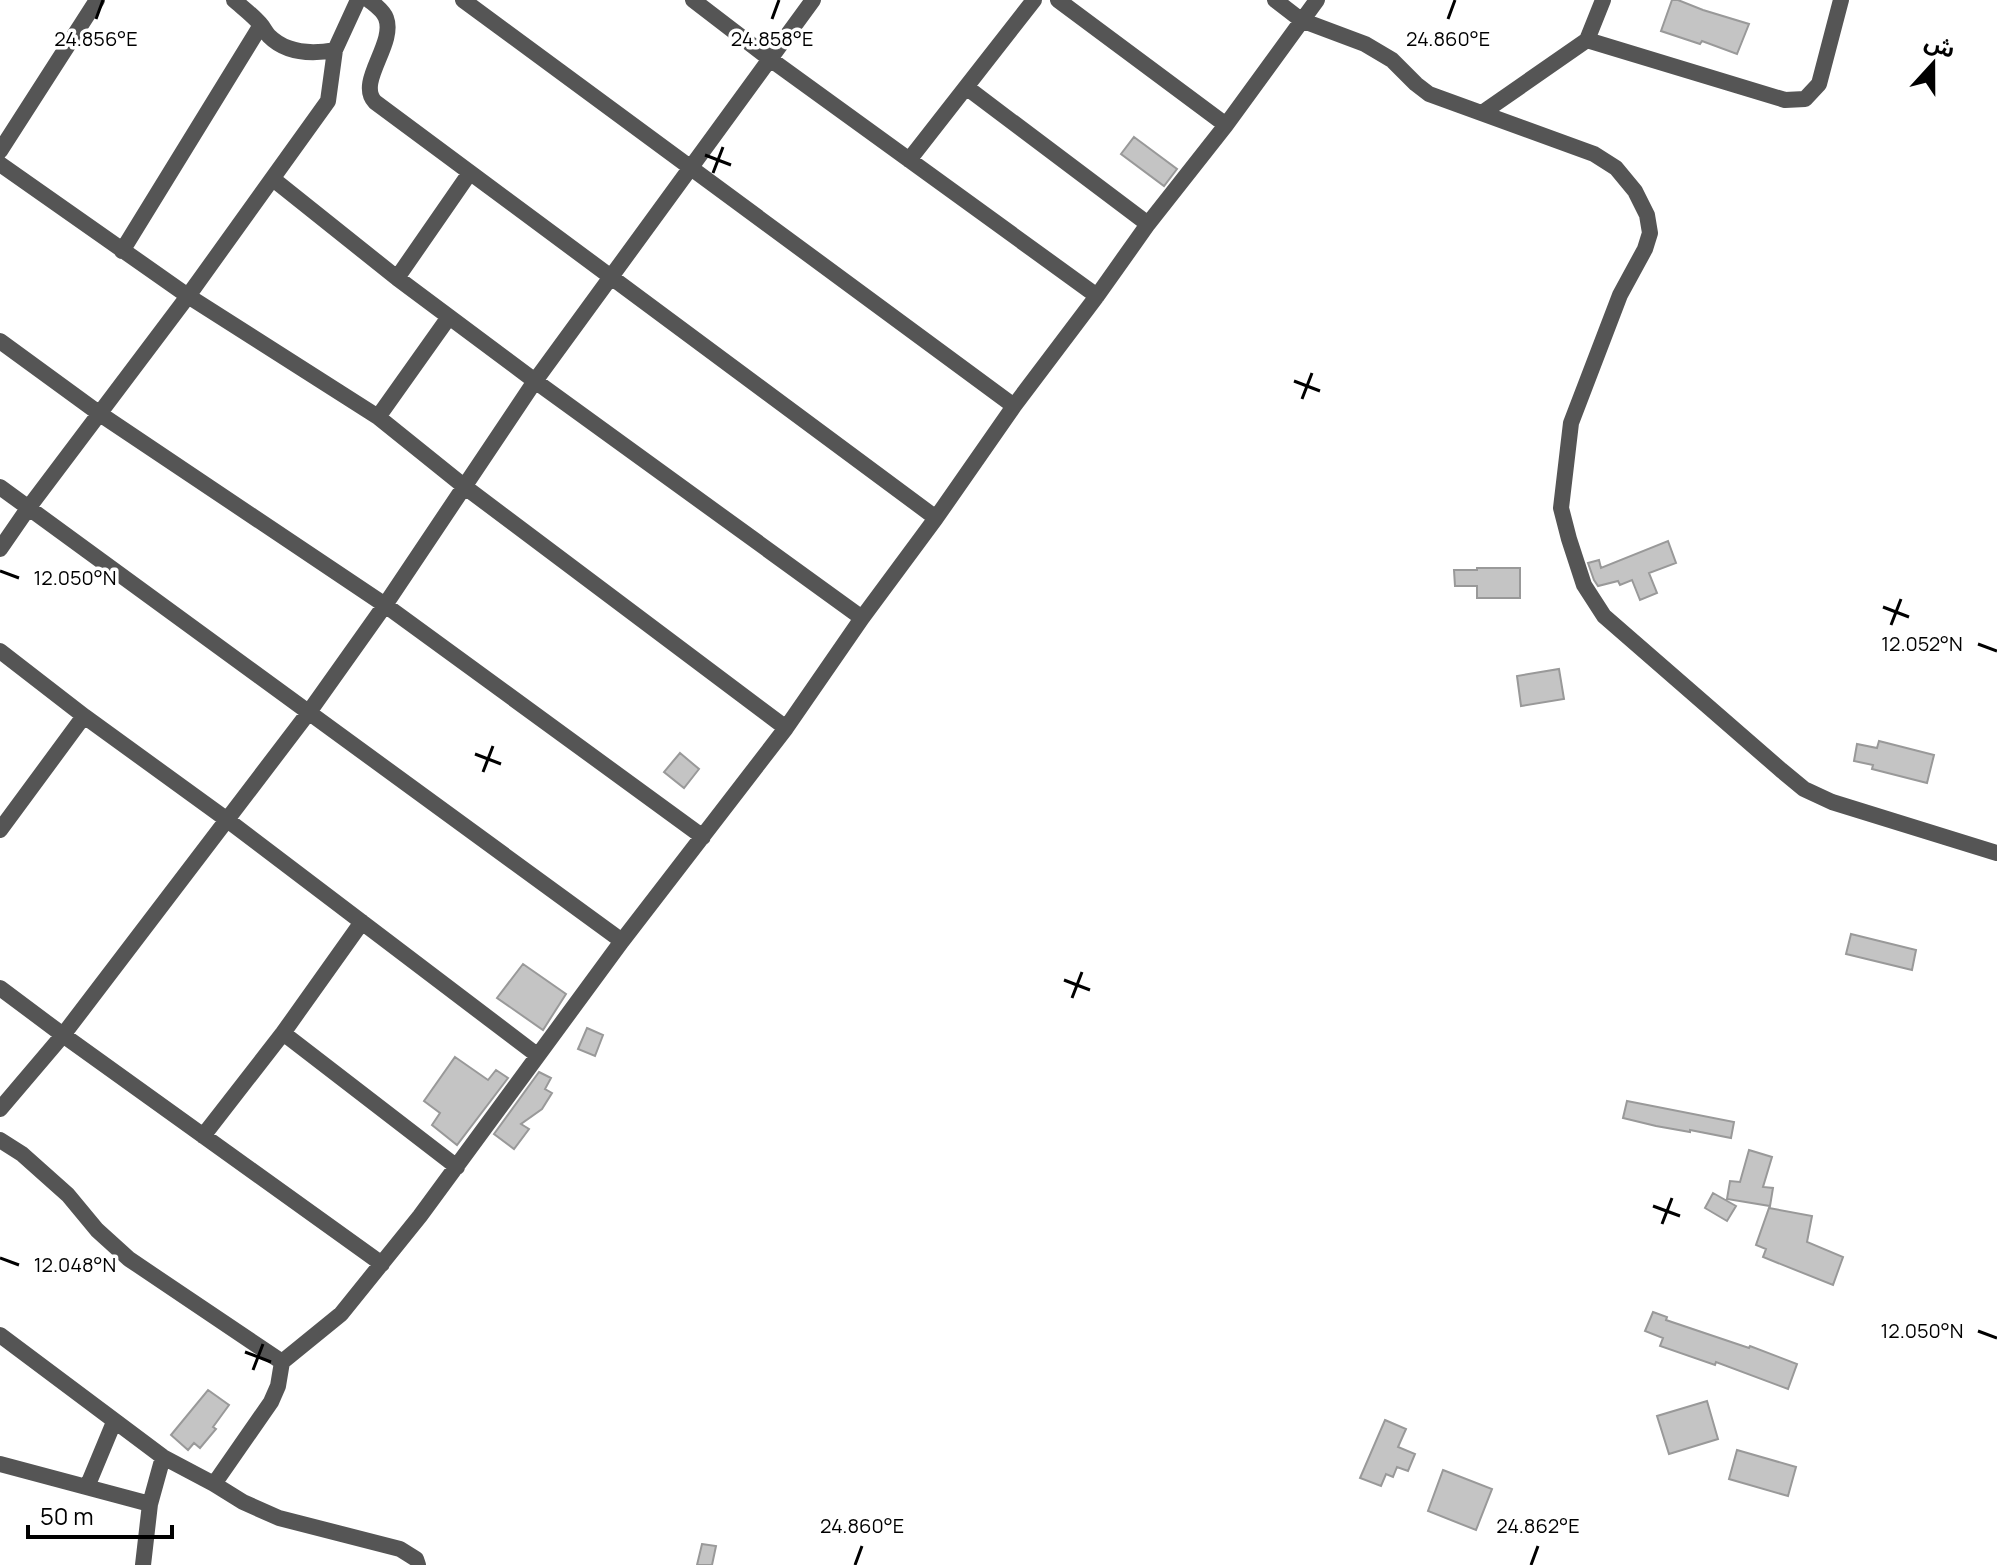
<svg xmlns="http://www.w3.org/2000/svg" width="1997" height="1565" viewBox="0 0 1997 1565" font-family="Manrope,'Noto Sans Arabic',sans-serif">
	<rect width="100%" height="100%" fill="#fff"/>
	<path fill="#c4c4c4" stroke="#999" stroke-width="2" d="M1672,0h6l25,10 46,14 -12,30 -35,-13 -2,3 -39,-13z
		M1134,137l43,32 -13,17 -43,-32z
		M1668,541l8,22 -27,10 8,20 -17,7 -8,-20 -12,5 -2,-4 -20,5 -4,-6 -6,-17 11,-3 2,8z
		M1477,568h43v30h-43v-12h-22l-1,-16h23z
		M1559,669l5,30 -43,7 -4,-30z
		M1879,741l55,14 -7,28 -55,-14 1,-4 -19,-4 3,-17 20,4z
		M680,753l19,16 -15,19 -20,-16z
		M1851,934l65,16 -4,20 -66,-16z
		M523,964l43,30 -23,36 -46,-32z
		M587,1028l16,7 -8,21 -17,-7z
		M455,1057l33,23 8,-10 12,8 -51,67 -25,-20 8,-12 -16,-12z
		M539,1072l12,6 -6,11 7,4 -10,16 -21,15 8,5 -15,20 -20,-15z
		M1627,1101l107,21 -3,16 -41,-8v2l-34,-6 -33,-8z
		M1749,1150l23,7 -9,30 10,1 -3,18 -43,-7 3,-18 10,1z
		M1713,1193l23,13 -9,15 -22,-13z
		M1769,1208l43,8 -5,26 36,15 -10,28 -70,-28 3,-8 -10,-4z
		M1653,1312l14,5 -1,3 83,28 1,-2 47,18 -9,25 -72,-27 -1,3 -55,-19 3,-8 -18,-7z
		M208,1390l21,15 -16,22 3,2 -16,19 -6,-5 -6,7 -17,-15z
		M1707,1401l11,38 -49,15 -12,-38z
		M1385,1420l21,9 -8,18 17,7 -7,17 -11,-4 -4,10 -7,-3 -5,12 -21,-8z
		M1737,1450l59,17 -8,29 -59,-17z
		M1443,1470l49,19 -16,41 -48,-19z
		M702,1544l14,2 -4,19h-15z"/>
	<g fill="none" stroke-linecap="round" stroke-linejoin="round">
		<path stroke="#555" stroke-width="16" d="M234,0c9,8 20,16 28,26 2,3 5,8 7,10 18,18 44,18 66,14
			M369,0c6,5 14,10 17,18 10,26 -30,64 -11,84l561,416
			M463,0l551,406
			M693,0l77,59 327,237
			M1058,0l168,125
			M1275,0l26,20 64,24 27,16 24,24 13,10 165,60 22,14 19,23 12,24 3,18 -5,16 -25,46 -49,128 -10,85 8,31 15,46 20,31 177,154 23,19 28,13 165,51
			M1587,40l198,60 20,-1 14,-15 22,-84
			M966,87l182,137
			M1482,113l105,-73 16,-40
			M0,151l97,-151
			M909,160l125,-160
			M0,164l188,132 190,121 87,70 321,241
			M273,179l124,99 138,103 327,237
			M122,251l139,-226
			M397,278l72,-104
			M0,341l100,73 285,191 318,232
			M378,417l71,-100
			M0,487l622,454
			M0,549l29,-42 159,-211 140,-195 7,-51 23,-50
			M0,651l84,65 142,103 311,236
			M0,830l84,-114
			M0,988l63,47 319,229
			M283,1033l174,134
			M0,1109l63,-74 246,-323 76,-107 150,-224 278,-381
			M203,1136l80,-103 79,-111
			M0,1140l22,14 46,41 29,35 32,29 153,103
			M0,1335l163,122 51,27 29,18 36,16 121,31 16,10 2,6
			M0,1464l150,40
			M214,1484l57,-82 7,-16 4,-24 59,-48 79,-98 202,-275 164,-213 76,-110 74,-100 78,-112 83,-110 51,-72 78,-99 91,-125
			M87,1487l27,-65
			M143,1565l7,-61 13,-47"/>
	</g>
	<path fill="none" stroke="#000" stroke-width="3" d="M96,19l7,-19M772,19l7,-19M1448,19l7,-19M705,155l26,10M713,173l10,-26M1294,381l26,10M1302,399l10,-26M0,571l19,7M1883,607l26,10M1891,625l10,-26M1978,644l19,7M475,754l26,10M483,772l10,-26M1064,980l26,10M1072,998l10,-26M1653,1206l27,10M1662,1224l10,-26M0,1258l19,7M1978,1331l19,7M245,1352l26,10M253,1370l10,-26M855,1565l7,-19M1531,1565l7,-19"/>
	<g font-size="20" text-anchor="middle" fill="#000" stroke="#fff" stroke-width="7" stroke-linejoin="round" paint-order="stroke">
		<text x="96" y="46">24.856°E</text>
		<text x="772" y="46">24.858°E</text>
		<text x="1448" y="46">24.860°E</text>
		<text x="75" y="585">12.050°N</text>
		<text x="1922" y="651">12.052°N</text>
		<text x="75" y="1272">12.048°N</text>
		<text x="1922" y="1338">12.050°N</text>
		<text x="862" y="1533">24.860°E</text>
		<text x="1538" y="1533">24.862°E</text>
	</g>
	<g transform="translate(1933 64) rotate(21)" stroke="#ffffff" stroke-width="6" paint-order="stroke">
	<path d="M0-6L14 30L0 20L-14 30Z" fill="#000000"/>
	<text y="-12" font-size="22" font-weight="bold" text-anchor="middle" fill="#000000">ش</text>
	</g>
	<path d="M28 1525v12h144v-12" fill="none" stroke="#000000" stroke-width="4"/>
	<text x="40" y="1525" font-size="24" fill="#000000" stroke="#ffffff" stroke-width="6" paint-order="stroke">50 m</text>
</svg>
